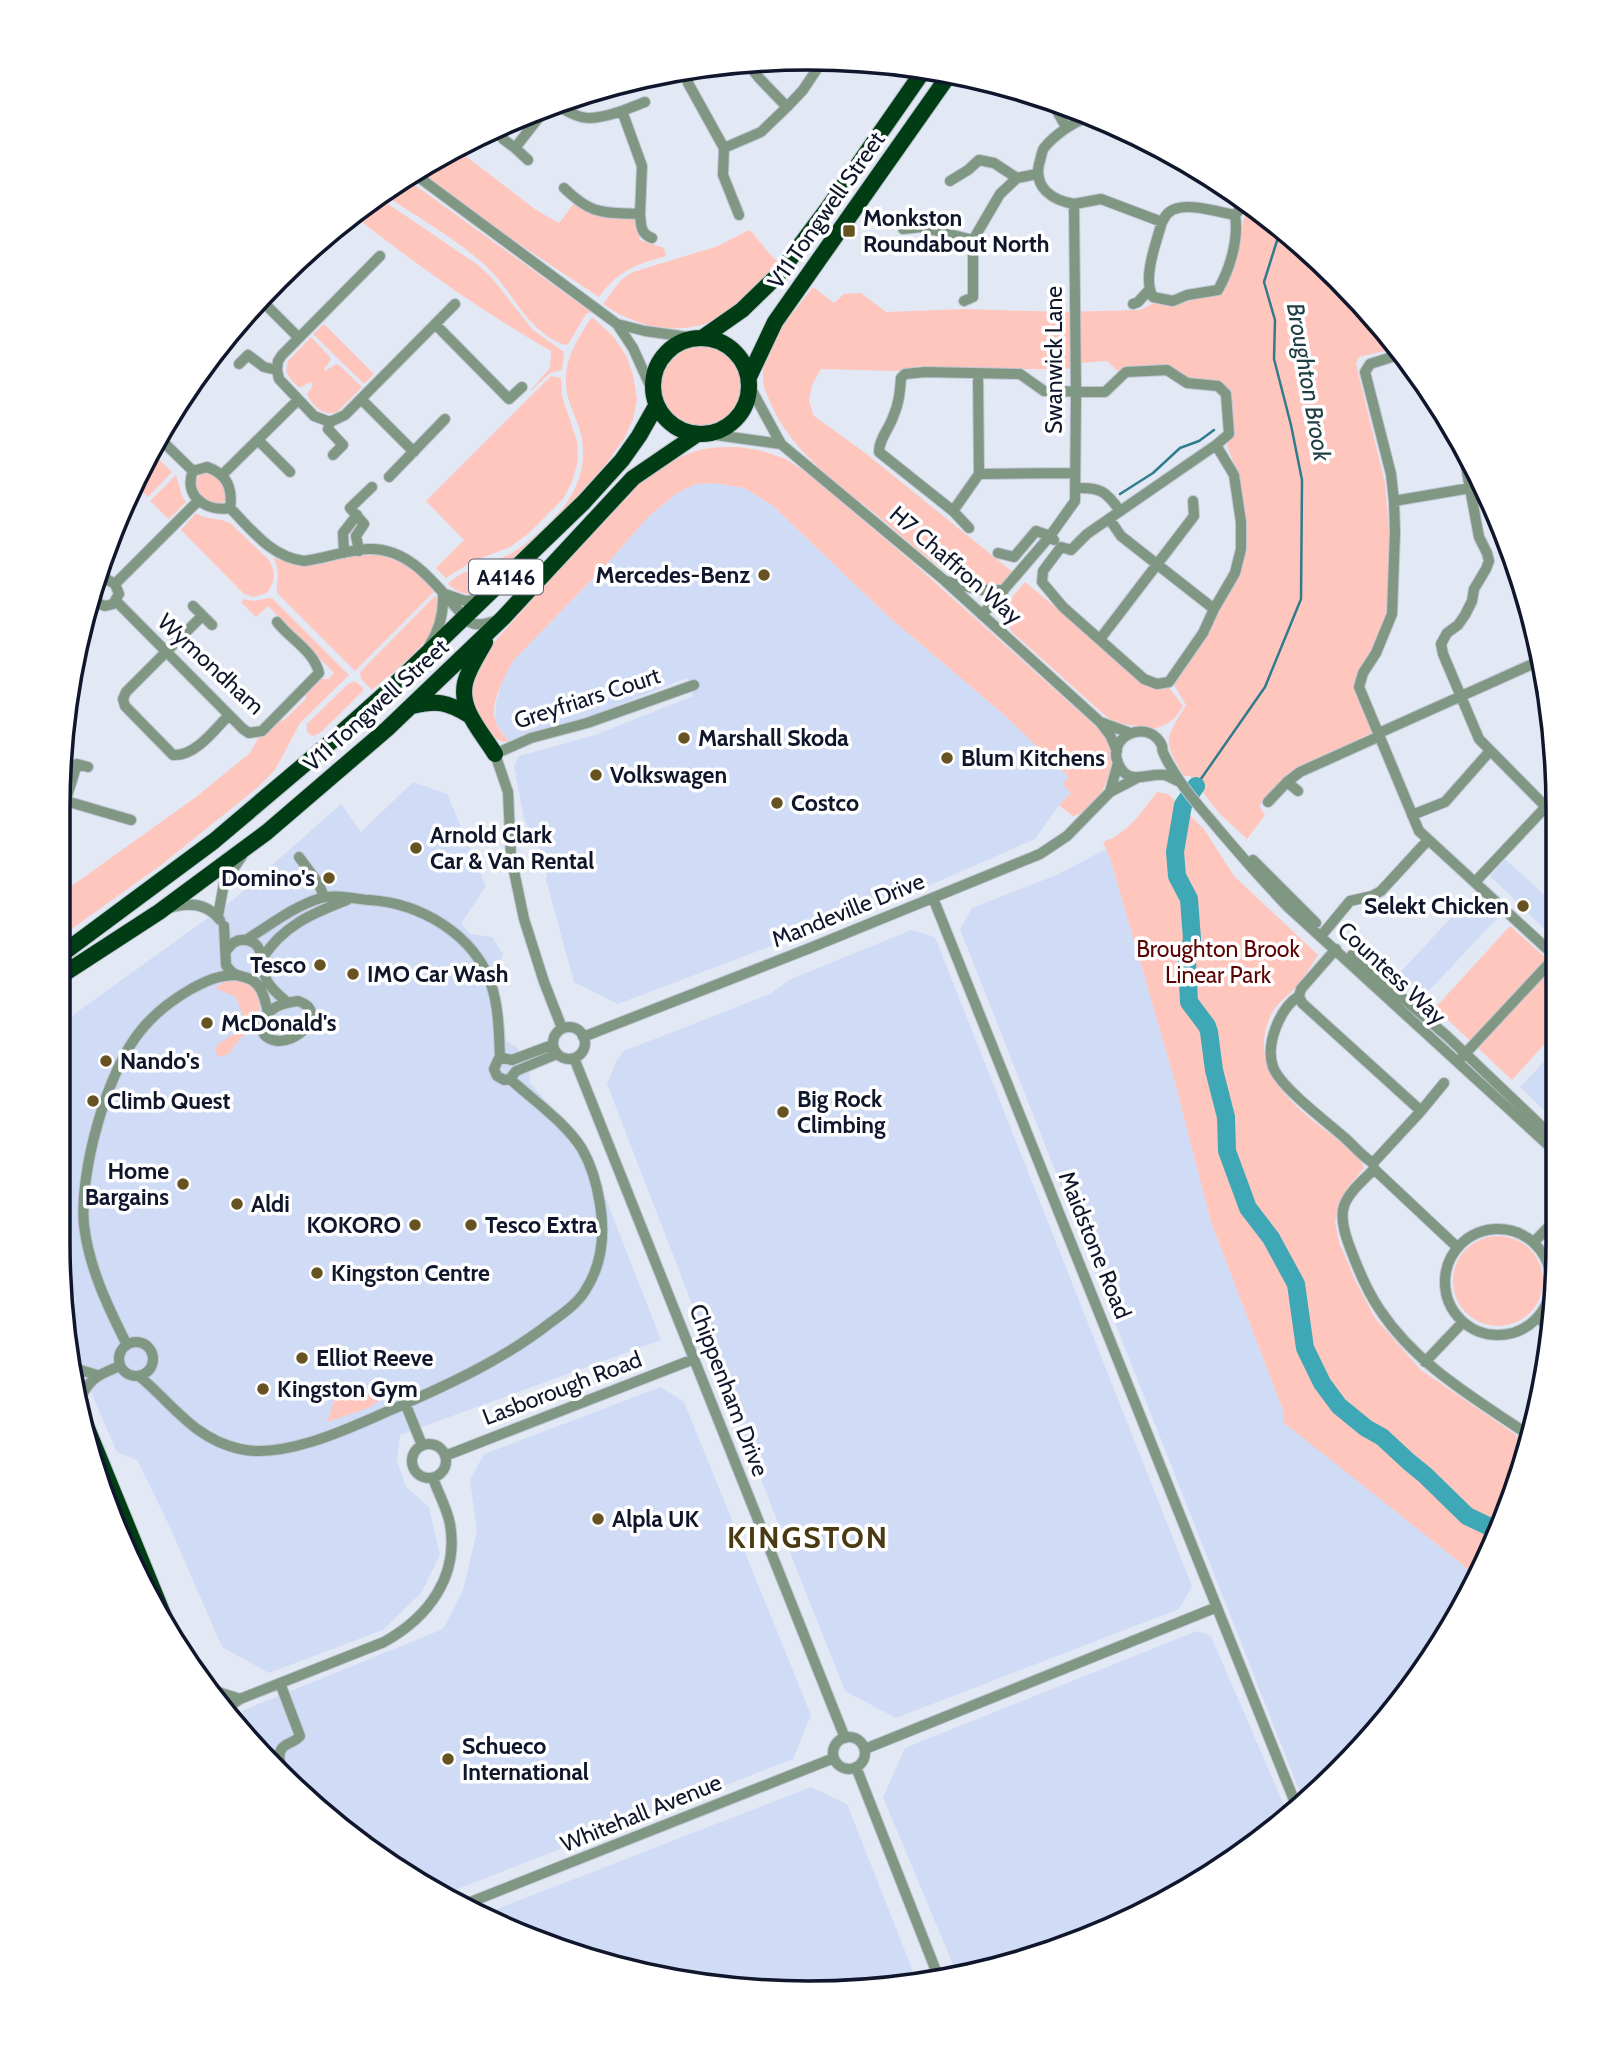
<svg xmlns="http://www.w3.org/2000/svg" width="1616" height="2051" viewBox="0 0 1616 2051" font-family="Cabin,sans-serif">
	<rect width="100%" height="100%" fill="#e3e8f5"/>
	<path fill="#d0dbf6" d="M714,483l30,5 28,17 118,113 112,95 67,64 -6,7 8,9 -12,12 -24,34 -116,51 -301,114 -44,-22 -28,-102 3,-18 -18,-26 -7,-18 -10,-52 5,-10 76,-21 98,-39 -6,-18 -104,41 -74,23 -14,-21 1,-18 7,-25 11,-18 89,-92 46,-52 28,-23 19,-9z
		M413,782l34,12 39,92 -25,38 10,10 21,3 11,17 -7,20 11,68 11,6 12,27 -1,7 56,63 76,195 -261,95 -3,26 9,26 23,20 11,48 -19,38 -38,37 -114,43 -47,-26 -53,-122 -32,-65 -20,-8 -46,-105 -13,-104v-193l15,-35 160,-115 108,-96 20,28z
		M1106,849l4,9 63,217 38,147 73,191 198,152 -50,95 -127,145 -345,-876 12,-21 87,-34z
		M1505,859l52,47v31l-2,2 -65,-63z
		M1475,892l26,22 -78,83 -26,-21z
		M911,930l24,7 257,649 -13,23 -283,109 -51,-27 -129,-325 -109,-282 10,-24 7,-9 146,-57 19,-14z
		M1558,1047v49l-13,15 -25,-24z
		M661,1387l23,15 127,313 -18,44 -354,137 -6,-3 -155,-119 -22,-29 -14,-34 201,-82 20,-39 14,-59 -7,-51 14,-26z
		M1197,1631l14,5 78,181 -106,76 -180,75 -46,6 -74,-177 22,-49z
		M811,1787l36,17 69,175 -108,14 -194,-25 -130,-54z"/>
	<path fill="#ffc6bd" d="M455,148l81,62 23,13 16,-21 24,15 34,1 4,6 3,16 24,8 2,8c-31,9 -47,14 -67,41l-104,-69 -79,-58 17,-12z
		M405,178l186,134 -5,2 -17,29 -3,2c-38,-11 -53,-54 -80,-79 -31,-28 -69,-49 -103,-72z
		M378,197l100,68 13,12 42,53 31,22 -2,18 -12,3 -18,17h-1l19,-22 1,-17c-69,-39 -135,-87 -198,-136z
		M1248,203l16,10 108,100 25,35 -38,9 -3,7 29,119 5,60 -2,54 -3,20 -4,15 -22,39 13,62 -74,34 -39,39 6,9 -18,24 -28,-26 -29,-37h-6c-22,-37 -19,-36 2,-71l-15,-25 67,-105v-101l-11,-28 5,-14 -1,-41 -9,-8 -38,-5 -19,-11h-42l-4,5 -12,-11 -26,2 -14,6h-130l-18,-3 -20,5 -78,-2 -9,16 -3,16 5,15 50,36 150,121 -11,12c-15,1 -29,1 -42,-5 -28,-15 -52,-38 -76,-58 -41,-34 -92,-67 -114,-118 -3,-7 -8,-17 -8,-25 -1,-35 31,-66 50,-92l21,16 10,-9 17,-1 25,19 79,-3 97,3 78,-2 14,-7 16,1 17,-7 32,-3 10,-16z
		M747,231h4c10,12 15,20 28,32 -7,10 -17,18 -26,27 -13,12 -27,26 -43,32 -37,14 -76,4 -107,-18l18,-24 12,-8 85,-26z
		M592,317l21,19 14,21 6,18 4,24 -4,20 -8,18 -38,54 -104,101c-15,3 -24,3 -35,-8 17,-17 41,-19 62,-30 16,-8 50,-39 59,-55 14,-21 18,-48 10,-72 -5,-13 -12,-27 -13,-41 -2,-27 12,-48 26,-69z
		M324,324l50,50 -10,10 -51,-50z
		M311,337l18,19 2,4 -7,9 1,2 11,-7 3,1 23,22 -25,25c-13,5 -25,-6 -30,-18l6,-9 -3,-3 -10,6 -8,-7 -6,-10 2,-10z
		M658 388a42 42 0 1 1 84 0a42 42 0 1 1-84 0Z
		M551,376l10,2 1,18 15,45 1,20 -6,21 -9,17 -34,34 -19,14 -37,14 -27,17 -10,-10 28,-28 -38,-39z
		M738,447l21,3 27,9 21,14 105,89 190,170c2,5 6,10 8,15 7,24 -12,64 -37,69l-14,-11 12,-12 -8,-9 6,-7 -67,-64 -112,-95 -118,-113 -28,-17 -30,-5 -18,1 -19,9 -28,23 -46,52 -89,92c-9,15 -26,46 -18,63 3,6 9,13 13,19h-6l-9,-4 -22,-29 -2,-30 18,-30 148,-164c21,-16 42,-30 68,-36 11,-2 23,-2 34,-2z
		M150,450l22,22 -24,25 -13,-12z
		M207,472c12,5 19,14 19,28l-6,4c-13,-3 -22,-8 -25,-23l7,-8z
		M176,475l6,21 4,6 -17,17 -19,-18z
		M196,513c11,8 23,4 34,10l39,37c7,12 6,22 -2,33l-14,4 -9,-3 -63,-64z
		M362,554c34,0 53,10 72,38l-79,79 -78,-78c-1,-15 5,-19 -4,-35l27,7 14,-1z
		M1025,582l121,100 22,4 15,20c-7,13 -15,19 -30,23 -13,-5 -27,-2 -39,-8 -5,-2 -10,-7 -14,-10l-88,-79c-13,-24 -2,-32 13,-50z
		M436,595c1,5 3,11 2,16 -2,32 -44,59 -66,79l-11,-11 -1,-7z
		M269,598h3l77,77 -49,48 -25,47 -18,18 -96,77 -102,73v-43l137,-98 54,-44 9,-16 7,-2 13,-14h4l23,-22v-7l15,-13h8l5,-6 -66,-67 -12,11 -15,-15 3,-3 9,2z
		M355,681l8,7v3l-43,42 -8,3 -5,-4v-8l40,-39z
		M1157,792l11,2 36,35 30,47 84,79c-8,12 -15,24 -25,35 -8,8 -17,14 -22,25 -26,55 25,93 63,122 11,8 27,19 30,31l-16,19 -8,15 -5,19 4,21 16,38 20,38 46,52 107,73 -27,87 -25,48 -13,-13 -180,-143 1,-9 -73,-191 -38,-147 -63,-217 -7,-16c24,-8 39,-30 54,-50z
		M1510,926l47,42 1,61 -46,51 -77,-72z
		M238,981l15,5c19,31 -11,45 -24,68l-11,3 -3,-8 4,-6 19,-11 5,-16 -7,-19 -21,-9 9,-6z
		M1453 1281a45 45 0 1 1 90 0a45 45 0 1 1-90 0Z
		M340,1384l41,15 -13,9 -41,14z"/>
	<g fill="none" stroke-linecap="round" stroke-linejoin="round">
		<path stroke="#307c8d" stroke-width="2.5" d="M1120,494l33,-21 27,-25 19,-7 15,-11
			M1196,786l69,-99 36,-88 1,-119 -11,-55 -17,-66 1,-39 -11,-38 17,-54"/>
		<path stroke="#3ea8b7" stroke-width="18" d="M1196,786l-13,19 -8,47 2,24 12,23 3,40 -5,22 2,41 18,24 2,6 5,38 12,47 1,34 21,57 23,30 25,46 9,64 17,35 17,23 27,22 16,9 27,25 16,13 42,41 21,10 10,10"/>
		<defs>
			<path id="minor" d="M694,72l8,-6
				M688,78v5l36,65
				M1052,102l14,25
				M554,103c27,19 38,18 68,8l20,55 -2,48c-38,-2 -47,2 -76,-26
				M787,107l16,-17 20,-30
				M622,111l23,-9
				M503,139l12,9 32,-41
				M515,148l13,12
				M413,173l204,151 16,24 19,42
				M950,181l18,-11 11,-10 15,3 23,15
				M1074,204l27,-5 61,23c-6,21 -20,57 -9,75l20,4 14,-6 31,-5c12,-21 21,-51 17,-75 -17,-3 -53,-15 -67,-2 -3,3 -4,6 -6,9
				M640,214c1,10 0,20 12,24
				M739,215l-16,-40 1,-27 37,-16 26,-25 -27,-28 -13,-16
				M1235,215l6,-7 3,-8
				M903,229l18,-2 52,13
				M380,256l-98,99 -4,6 -1,9 2,9 35,37 16,6 15,-7 110,-111
				M261,300l38,38
				M964,301l9,-4v-57l27,-46 17,-16 20,-4
				M1133,304l5,-2 11,-12
				M435,324l74,75 13,-12
				M617,324l28,7 50,7
				M1401,354l-31,10 -5,8 26,102 3,27 1,31 -3,82 -16,39 -13,20 -4,14 60,144 138,127
				M239,364l9,-9 16,12 13,3
				M978,374l1,100
				M191,384l16,-16
				M749,385l32,59 163,136 156,142 10,13 7,16
				M361,399l53,53
				M330,422l-2,7 15,16 -10,10
				M709,434l72,10
				M157,436l36,35
				M258,440l32,32
				M1461,440l18,97 8,16 2,8 -3,8 -12,20 -2,12 -7,14 -7,10 -11,8 -6,11 2,10 36,85 67,68
				M207,467c20,7 26,21 23,41 -24,4 -47,-12 -37,-37z
				M222,475l76,-75
				M389,477l56,-58
				M1076,488c24,-1 30,3 44,23
				M130,496l1,2
				M1394,501l88,-15
				M230,508c22,22 41,49 74,53 21,-3 43,-11 64,-12 46,-2 73,44 101,73 10,5 19,1 30,-2
				M953,511l26,-37 96,-1
				M1110,520l11,16 93,73
				M969,528l-16,-17 -74,-59c0,-13 10,-23 14,-35 6,-13 7,-25 8,-39l4,-4 20,-2 95,2 24,17 61,1 21,-20 41,-2 20,13 31,3 8,8 3,40 -13,11 -129,89 -16,16 -10,-3 -18,24 -1,11 21,25 81,72 13,5 12,-2 34,-49 11,-24 21,-36 6,-24v-27l-7,-47 -18,-30
				M359,551l-3,-15 8,-12 -14,-16 22,-21
				M344,553l-1,-20 14,-18
				M998,553l16,4 22,-26 14,5 4,4
				M946,581l33,9h25
				M115,584l84,-84
				M93,592l4,11 8,3 8,-2 6,-10 -4,-10 -7,-4 -8,1 -7,8
				M445,594l20,7 18,-2
				M116,601l127,128 6,4 13,-2 57,-58c-5,-22 -29,-34 -42,-51
				M193,606l19,19
				M982,615l68,-79 25,-35 1,-108 -2,-189c-22,-4 -40,-16 -35,-40 2,-5 2,-11 5,-16 12,-15 27,-24 45,-32
				M202,616l-76,76 -3,7 2,7 48,49c22,2 42,-26 56,-40
				M1100,639l94,-123 -1,-15
				M429,646c11,-17 15,-33 14,-53
				M1100,722l30,11
				M1379,733l158,-71
				M1180,782c-5,-2 -10,-5 -15,-7 -17,-3 -37,13 -47,-12 -11,-26 27,-44 42,-21 4,7 1,3 3,10 4,10 11,20 16,28 12,18 27,34 41,51 22,26 44,51 68,76l270,247
				M1287,782l11,9
				M1110,792l8,-29
				M68,793l9,-29 11,3
				M66,801l65,19
				M1268,802l19,-20 13,-10 80,-36
				M1412,815l33,-13 45,-51
				M59,830l9,-37 -9,-2
				M299,857l20,27 5,13
				M1253,860l63,63
				M1475,882l82,-87
				M933,898l365,912
				M169,908c19,-6 38,-5 51,12
				M218,916l6,-33 18,-27
				M224,926l2,39c5,8 9,10 18,12 17,3 21,21 24,36
				M1321,936l29,-35 22,-5 9,-5 47,-51
				M246,940c24,-15 48,-34 75,-42 13,-4 35,1 48,2 51,3 105,34 122,84 8,24 8,50 9,75
				M1336,949l-35,40 -2,7 3,7 119,108 -48,52 1,6
				M227,950c4,-6 10,-11 18,-10 22,2 14,27 22,41 5,9 13,15 20,21
				M1352,955l95,81 111,106
				M262,959c20,-33 51,-46 85,-59
				M1299,996c-19,12 -34,48 -26,71 8,21 54,55 72,71 10,9 17,18 28,25
				M298,1001c33,11 -3,46 -25,39 -20,-6 -9,-26 3,-33 7,-4 14,-5 22,-6z
				M553 1043a16 16 0 1 1 32 0a16 16 0 1 1-32 0Z
				M562,1028l-18,-46 -20,-63 -13,-62 -3,-65 -13,-38 36,-16 56,-15 107,-38
				M583,1037l227,-89 230,-94 27,-18 43,-44 27,-14
				M1462,1057l95,-102
				M574,1058l271,680
				M510,1079l-6,1 -7,-4 -3,-7 4,-9 5,-2 9,2 40,-15
				M510,1079l6,-8 41,-17
				M1421,1111l23,-28
				M1374,1169c-10,11 -25,22 -30,37 -5,15 4,37 10,52 7,18 15,36 26,52 37,56 96,89 150,126
				M1374,1169l83,78
				M1445 1282a53 53 0 1 1 106 0a53 53 0 1 1-106 0Z
				M1534,1242l24,-25
				M1538,1318l12,10
				M119 1359a17 17 0 1 1 34 0a17 17 0 1 1-34 0Z
				M127,1345c-19,-38 -38,-77 -43,-120 -5,-53 23,-155 58,-196 14,-17 30,-29 49,-40 15,-8 27,-14 45,-14
				M1425,1362l38,-40
				M74,1368l23,7
				M139,1376c34,28 55,63 101,73 48,11 118,-25 162,-44 52,-23 103,-47 148,-82 12,-9 27,-19 35,-32 17,-26 20,-57 15,-87 -3,-19 -8,-38 -18,-55 -16,-26 -49,-49 -72,-70
				M79,1401c10,-23 19,-26 41,-35
				M405,1403l17,42
				M412 1461a17 17 0 1 1 34 0a17 17 0 1 1-34 0Z
				M445,1456l249,-97
				M280,1683l20,53c-5,6 -8,5 -14,9 -14,8 -2,26 3,37
				M215,1691l25,8
				M227,1708l13,-9 144,-57c45,-25 75,-66 66,-118 -3,-16 -12,-31 -17,-46
				M833 1753a16 16 0 1 1 32 0a16 16 0 1 1-32 0Z
				M865,1749l352,-142
				M856,1767l82,209
				M463,1905l371,-147"/>
			<path id="highway" d="M653 386a48 48 0 1 1 96 0a48 48 0 1 1-96 0Z
				M702,338l40,-28 36,-35 50,-67 96,-138
				M749,377l26,-55 174,-247
				M485,642c-7,13 -17,27 -20,41 -6,27 17,49 30,71
				M412,706c26,-6 35,-4 57,9
				M59,956l155,-115 118,-100 57,-51 195,-188 38,-42 17,-24 17,-30
				M59,977l100,-65 108,-80 120,-103 116,-111 130,-140 63,-43
				M80,1411l92,225"/>
		</defs>
		<use href="#minor" stroke="#c1c6d5" stroke-width="12"/>
		<use href="#highway" stroke="#c1c6d5" stroke-width="18"/>
		<use href="#minor" stroke="#809783" stroke-width="10"/>
		<use href="#highway" stroke="#003d15" stroke-width="16"/>
	</g>
	<g fill="#665321" stroke="#fff" stroke-width="2.5">
		<rect x="842" y="224" width="14" height="14" rx="3.5"/>
		<circle cx="764" cy="575" r="7"/>
		<circle cx="684" cy="738" r="7"/>
		<circle cx="947" cy="758" r="7"/>
		<circle cx="596" cy="775" r="7"/>
		<circle cx="777" cy="803" r="7"/>
		<circle cx="416" cy="848" r="7"/>
		<circle cx="329" cy="878" r="7"/>
		<circle cx="1523" cy="906" r="7"/>
		<circle cx="320" cy="965" r="7"/>
		<circle cx="353" cy="974" r="7"/>
		<circle cx="207" cy="1023" r="7"/>
		<circle cx="106" cy="1061" r="7"/>
		<circle cx="93" cy="1101" r="7"/>
		<circle cx="783" cy="1112" r="7"/>
		<circle cx="183" cy="1184" r="7"/>
		<circle cx="237" cy="1204" r="7"/>
		<circle cx="415" cy="1225" r="7"/>
		<circle cx="471" cy="1225" r="7"/>
		<circle cx="317" cy="1273" r="7"/>
		<circle cx="302" cy="1358" r="7"/>
		<circle cx="263" cy="1389" r="7"/>
		<circle cx="598" cy="1519" r="7"/>
		<circle cx="448" cy="1759" r="7"/>
	</g>
	<g text-anchor="middle" dominant-baseline="central" stroke-width="7" stroke-linejoin="round" paint-order="stroke">
		<rect fill="#fff" stroke="#585c6b" stroke-width="2" x="469" y="559.5" width="74" height="35" rx="5"/>
		<g font-size="21" font-weight="bold" fill="#10162c">
			<text x="506" y="577">A4146</text>
		</g>
		<g font-size="23" fill="#10162c" stroke="#fff">
			<text transform="translate(826 210) rotate(-55)">V11 Tongwell Street</text>
			<text transform="translate(1054 360) rotate(-90)">Swanwick Lane</text>
			<text transform="translate(956 565) rotate(41)">H7 Chaffron Way</text>
			<text transform="translate(211 664) rotate(43)">Wymondham</text>
			<text transform="translate(587 698) rotate(-18)">Greyfriars Court</text>
			<text transform="translate(376 705) rotate(-42)">V11 Tongwell Street</text>
			<text transform="translate(848 910) rotate(-22)">Mandeville Drive</text>
			<text transform="translate(1392 973) rotate(43)">Countess Way</text>
			<text transform="translate(1095 1245) rotate(68)">Maidstone Road</text>
			<text transform="translate(562 1388) rotate(-21)">Lasborough Road</text>
			<text transform="translate(729 1390) rotate(69)">Chippenham Drive</text>
			<text transform="translate(641 1813) rotate(-22)">Whitehall Avenue</text>
		</g>
		<g font-size="23" font-weight="bold" fill="#10162c" stroke="#fff" text-anchor="start">
			<text x="863" y="218">Monkston<tspan x="863" dy="26">Roundabout North</tspan></text>
			<text x="750" y="575" text-anchor="end">Mercedes-Benz</text>
			<text x="698" y="738">Marshall Skoda</text>
			<text x="961" y="758">Blum Kitchens</text>
			<text x="610" y="775">Volkswagen</text>
			<text x="791" y="803">Costco</text>
			<text x="430" y="835">Arnold Clark<tspan x="430" dy="26">Car &amp; Van Rental</tspan></text>
			<text x="315" y="878" text-anchor="end">Domino's</text>
			<text x="1509" y="906" text-anchor="end">Selekt Chicken</text>
			<text x="306" y="965" text-anchor="end">Tesco</text>
			<text x="367" y="974">IMO Car Wash</text>
			<text x="221" y="1023">McDonald's</text>
			<text x="120" y="1061">Nando's</text>
			<text x="797" y="1099">Big Rock<tspan x="797" dy="26">Climbing</tspan></text>
			<text x="107" y="1101">Climb Quest</text>
			<text x="169" y="1171" text-anchor="end">Home<tspan x="169" dy="26">Bargains</tspan></text>
			<text x="251" y="1204">Aldi</text>
			<text x="401" y="1225" text-anchor="end">KOKORO</text>
			<text x="485" y="1225">Tesco Extra</text>
			<text x="331" y="1273">Kingston Centre</text>
			<text x="316" y="1358">Elliot Reeve</text>
			<text x="277" y="1389">Kingston Gym</text>
			<text x="612" y="1519">Alpla UK</text>
			<text x="462" y="1746">Schueco<tspan x="462" dy="26">International</tspan></text>
		</g>
		<g font-size="23" fill="#590503" stroke="#fff">
			<text x="1218" y="949">Broughton Brook<tspan x="1218" dy="26">Linear Park</tspan></text>
		</g>
		<g font-size="24" font-style="italic" fill="#204045" stroke="#fff">
			<text transform="translate(1309 382) rotate(80)">Broughton Brook</text>
		</g>
		<g font-size="30" font-weight="bold" letter-spacing="2" fill="#493a12" stroke="#fff">
			<text x="808" y="1537">KINGSTON</text>
		</g>
	</g>
	<path d="M0 0H1616V2051H0ZM808 70H808A738 738 0 0 1 1546 808V1243A738 738 0 0 1 808 1981H808A738 738 0 0 1 70 1243V808A738 738 0 0 1 808 70Z" fill="#fff" fill-rule="evenodd"/>
	<path fill="none" stroke="#10162c" stroke-width="3.5" d="M808 70H808A738 738 0 0 1 1546 808V1243A738 738 0 0 1 808 1981H808A738 738 0 0 1 70 1243V808A738 738 0 0 1 808 70Z"/>
</svg>
